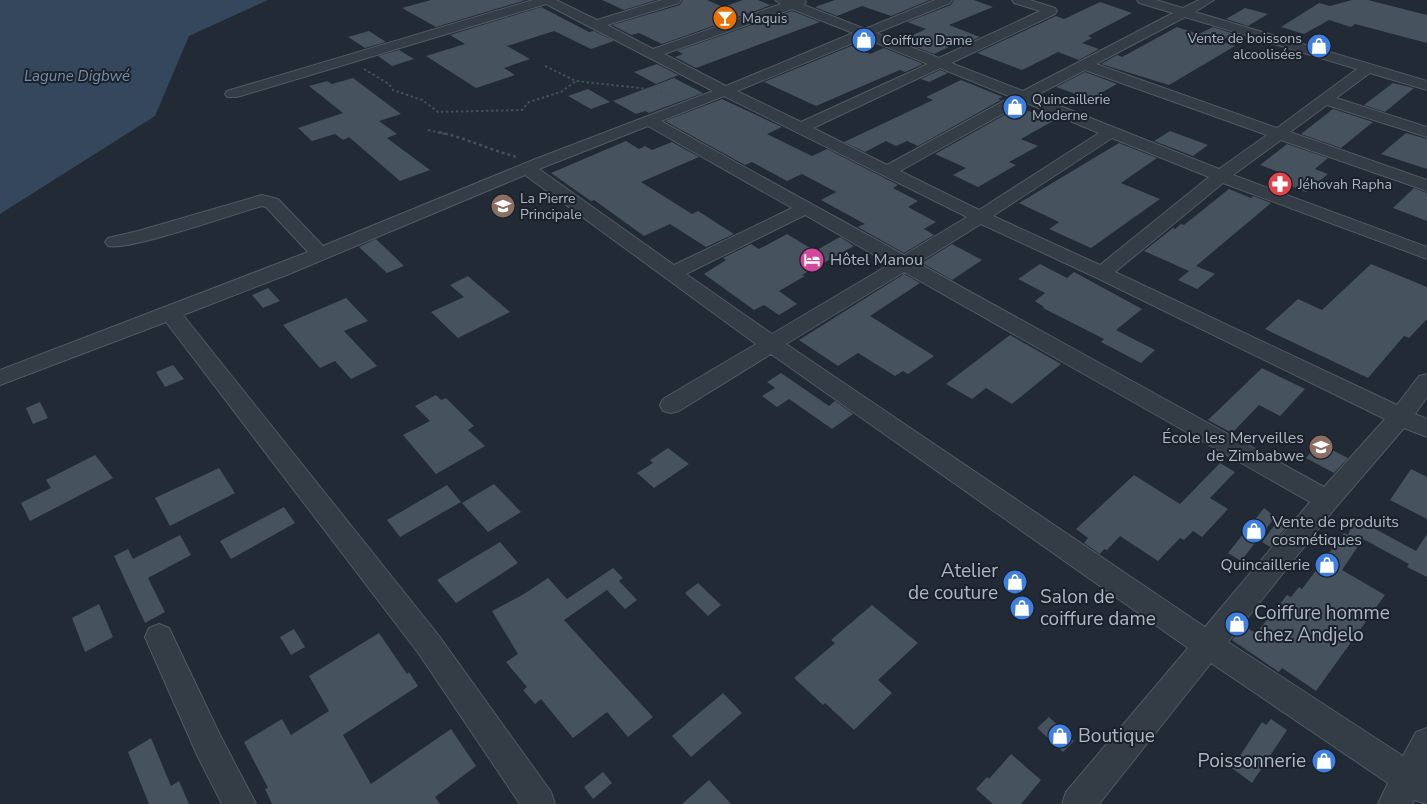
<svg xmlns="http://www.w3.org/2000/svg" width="1427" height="804" viewBox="0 0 1427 804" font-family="'Nunito Sans',sans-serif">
	<rect width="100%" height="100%" fill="#212a35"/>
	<path fill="#35475c" d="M0,0h268l-79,36 -34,80 -155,98z"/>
	<path fill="#47525f" d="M431,0h95l-90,27 -34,-19z
		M602,0h54l-32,10z
		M683,0h24l16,7 20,-7h15l12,5 7,-2 -115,41 -23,-11 -8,2 -19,-10 68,-20z
		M835,0h95l-39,16 -29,-10 -25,10 -22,-9z
		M954,0h20l19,7 -44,18 31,12 -20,9 -5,-2 -21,10 -34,-13 26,-12 -19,-7 44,-17z
		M1352,0h16l59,15v28l-72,-19 -4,3 -22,-7 -25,14 -23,-7 38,-24 11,3z
		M1100,2l32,11 -44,23 4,2 -10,5 17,6 -20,11 -21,-8 -36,18 -45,-17 79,-37 8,3z
		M541,7l48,25 5,-1 20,10 -23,8 -37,-18 -47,15 23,13 -26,9 11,7 -39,13 -50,-32 39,-12 -15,-9z
		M1245,8l23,6 -20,12 -22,-7z
		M792,11l28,11 -124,46 -21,-11 8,-3 -6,-3z
		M1177,27l18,6h6l12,-6 21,7 -13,7 14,5 -66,39 -68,-21 16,-9 5,2z
		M369,31l17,11 -21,6 -17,-11z
		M851,46l19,8 14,-6 39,16 -18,8 -5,-2 -19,8 -65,28 -52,-24z
		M399,50l15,9 -22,7 -14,-10z
		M657,64l21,11h1l-23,9 -22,-12z
		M940,70l8,3 -19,9 -8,-3z
		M1085,72l32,12 -27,15 -34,-12z
		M353,78l48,36 -22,7 18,13 -10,4 43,32 -30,11 -51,-44 -6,3 -8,-6 -23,7 -14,-13 45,-15 -34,-27 18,-5 5,3z
		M674,78l29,15 -54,20 -4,-2 -9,3 -23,-13z
		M961,80l42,17 -5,2 3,1 -83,46 -11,-5 -11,5 -10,-5 -21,11 -21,-10 89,-42 -7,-3z
		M1393,83l21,5 -29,24 -21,-7z
		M588,89l22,13 -19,7 -23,-13z
		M722,99l60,28 -15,7 45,22 15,-7 71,36 -5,3 25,13 -10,6 28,15 -12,7 10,6 -30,18 -46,-26 7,-3 -44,-24 15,-8 -34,-18 -15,7 -35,-19 -7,3 -80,-44z
		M1019,107l34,14 -32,18 17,7 -29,16 7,3 -38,22 -25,-12 13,-7 -31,-14z
		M1333,109l40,13 -32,26 -40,-14z
		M1170,131l38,14 -15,11 -39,-15z
		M1406,133l21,6v30l-46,-15z
		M626,141l13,8 6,-3 7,4 20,-8 27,15 -58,25 51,32 6,-3 36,23 -28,13 -36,-23 -26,12 -50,-36 -3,1 -40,-28z
		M1119,143l38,15 -36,25 39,16 -69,49 -42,-19 10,-7 -40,-19z
		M1287,144l41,14 -13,11 13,5 -22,18 -15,-6 -7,6 -16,-6 16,-12 -24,-9z
		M1414,188l13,5v28l-34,-13z
		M1229,189l22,9 2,-2 18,7 -75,63 19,8 -18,15 -19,-9 11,-9 -45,-20 29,-23 2,1 6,-5 3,1z
		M787,234l28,17 25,-14 14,9 -52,29 3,1 -26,15 18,13 -18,11 -15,-10 -10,5 -50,-36 22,-14 -3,-2 28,-14 8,5z
		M376,239l20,19 8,8 -17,7 -28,-26z
		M952,244l30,16 -30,20 -30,-17z
		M1040,264l27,14 7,-6 68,37 -26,21 39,20 -14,13 -40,-21 3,-3 -61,-31 1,-1 -9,-6 10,-8 -27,-14z
		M1371,264l56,23v32l-18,19 -5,-2 -36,42 -103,-49 33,-30 24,11z
		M904,274l16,9 -50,33 64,40 -26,18 -5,-3 -8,5 -37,-23 -20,13 -39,-26z
		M468,276l42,36 -52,26 -27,-26 33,-15 -14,-12z
		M268,288l12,13 -17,7 -11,-13z
		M346,298l22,23 -24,10 33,35 -26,13 -16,-18 -15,7 -37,-43z
		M1010,335l51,29 -49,40 -26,-16 -14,11 -26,-15z
		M173,365l11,14 -19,8 -9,-15z
		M1262,368l43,21 -25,27 -21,-11 -27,28 -24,-13z
		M781,373l48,33 6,-5 18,13 -21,15 -43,-30 -12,8 -15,-11 13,-8 -8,-6z
		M436,395l5,5 5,-2 28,28 -6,4 17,16 -49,28 -33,-39 27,-14 -15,-15z
		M40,402l8,16 -15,6 -7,-16z
		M1318,443l30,15 -14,15 -28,-15z
		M668,448l21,16 -35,24 -17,-15 16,-10 -3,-3z
		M95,455l18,23 -83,43 -9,-18 30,-15 -5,-8z
		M1220,463l15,9 -25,26 18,11 -26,28 -9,-6 -9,9 -4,-2 -22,23 -38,-25 -13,14 -3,-1 -4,5 -16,-11 4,-5 -12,-9 58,-54 46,29z
		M219,468l16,25 -65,33 -15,-28z
		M1411,469l16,8v42l-37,-19z
		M494,484l27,28 -33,20 -26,-29z
		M447,485l14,17 -61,35 -13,-17z
		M284,507l11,16 -64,36 -11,-18z
		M1264,508l11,9 -34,44 -13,-8z
		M1355,518l61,33 11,-17v43l-20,-10 2,-3 -46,-25 -21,31 43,25 -69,96 -34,-23 -3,4 -47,-32 11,-14 13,7 31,-38 4,2 8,-10 3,2 42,-56 4,2z
		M1279,519l10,5 -19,23 -8,-5z
		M180,535l11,20 -43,23 17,34 -20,11 -31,-67 14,-7 5,10z
		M500,542l18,21 -62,40 -19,-23z
		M613,568l10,10 -4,3 18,19 -12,9 -18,-19 -43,30 89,97 -25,20 -21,-25 -34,26 -32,-39 -6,5 -12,-14 4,-3 -21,-25 12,-8 -26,-43 32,-17 24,-16 19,21z
		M698,583l23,22 -13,11 -23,-23z
		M99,604l14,33 -28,15 -13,-34z
		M872,605l46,38 -40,37 14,13 -38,37 -29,-27 -2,2 -29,-27 41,-35 -4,-3z
		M294,629l11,18 -14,8 -11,-18z
		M379,633l28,41 2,-2 9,14 -75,49 28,49 80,-55 25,37 -41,31 5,7h-168l-7,-15 3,-1 -24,-46 38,-23 9,16 38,-24 -20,-35z
		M723,693l19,20 -51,44 -19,-21z
		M1049,717l25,24 -11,11 -26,-24z
		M1271,719l16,11 -35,53 -20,-15 30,-46 4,3z
		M151,738l20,48 8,-5 10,23h-40l-21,-52z
		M1011,754l30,26 -20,24h-28l-17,-15 11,-12 2,2z
		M603,772l9,11 -19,16 -9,-12z
		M709,780l22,24h-49z"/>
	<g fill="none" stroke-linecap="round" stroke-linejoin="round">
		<defs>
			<path id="street" d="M533,0h23l41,20 65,-20h19l-2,3 -72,22 46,24 128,-45 -6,-4h30l1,2 -2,3 61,24 70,-29h17l-2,3 -74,30 63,25 101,-47 -26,-8 -2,-3h18l25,8 2,3 -2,3 -104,49 72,28 150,-78 -34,-10 -2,-3h19l27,8 16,-8h15l-19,12 232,69v9l-57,-17 -34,25 91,29v10l-100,-32 -37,27 137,48v11l-146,-51 -48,35 194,72v12l-204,-76 -108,89 282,133 22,-29 8,-2v23l-12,17 12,5v18l-23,-9 -68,79 -108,135 175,114 13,-24 11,-4v76l-13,-4 -2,4h-34l10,-21 -177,-120 -112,141h-37l4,-12 122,-144 -417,-294 -92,57 -8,2 -8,-2 -3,-6 3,-6 93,-55 -231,-169 -236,99 -106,41 256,321 112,156 4,12h-35l-101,-150 -253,-332 -166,63v-15l308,-118 -42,-45 -4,-1c-28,8 -133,45 -154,40l-3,-4 3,-4 30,-7 124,-36 16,4 45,47 210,-86 180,-69 -167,-87 -309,93h-10l-2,-3 2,-3zM792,9l61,24 -127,53 -62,-32zM1185,17l172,52 -80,59 -181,-64zM865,38l63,26 -127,58 -64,-31zM940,68l71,29 -124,68 -74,-37zM1085,70l182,65 -48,34 -184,-73zM724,96l243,121 -63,38 -243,-134zM1024,102l75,31 -120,77 -79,-39zM648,126l144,82 -118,57 -135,-96zM1112,138l97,39 -109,88 -107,-49zM805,215l85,49 -118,70 -86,-60zM981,224l114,53 290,142 -61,68 -406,-224zM904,272l406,230 -105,125 -419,-283z
				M159,624l10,4 51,107 36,69h-34l-24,-47 -53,-120 4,-9z"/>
		</defs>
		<use href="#street" stroke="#515a64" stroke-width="2"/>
		<path stroke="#405254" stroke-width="2" stroke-dasharray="2.5 2.5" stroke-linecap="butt" d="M545,66l31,15 73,8 22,8
			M364,69l25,15 4,6 29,10 16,12 84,-2 7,-8 32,-10 15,-11
			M428,130l17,4"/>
		<path stroke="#405254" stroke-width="2.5" stroke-dasharray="3 3" stroke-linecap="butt" d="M439,132c27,6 51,18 78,25"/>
		<use href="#street" fill="#343c46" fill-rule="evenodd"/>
	</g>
	<defs>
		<symbol id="bar-disc" viewBox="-11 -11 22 22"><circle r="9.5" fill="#e8710a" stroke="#1a212a"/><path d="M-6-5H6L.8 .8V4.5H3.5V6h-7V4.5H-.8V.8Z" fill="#fff"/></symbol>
		<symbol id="shop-disc" viewBox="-11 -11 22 22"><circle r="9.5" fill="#3f7fe0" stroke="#1a212a"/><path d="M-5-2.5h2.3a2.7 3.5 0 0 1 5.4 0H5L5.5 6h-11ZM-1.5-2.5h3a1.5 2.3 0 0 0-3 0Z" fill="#fff"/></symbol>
		<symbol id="pharmacy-disc" viewBox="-11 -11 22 22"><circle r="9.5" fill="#e0444e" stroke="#1a212a"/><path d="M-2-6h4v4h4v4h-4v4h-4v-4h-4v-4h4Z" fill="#fff"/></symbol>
		<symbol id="school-disc" viewBox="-11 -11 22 22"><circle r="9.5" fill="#8d6e63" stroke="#1a212a"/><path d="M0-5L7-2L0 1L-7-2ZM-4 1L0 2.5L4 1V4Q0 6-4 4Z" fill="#fff"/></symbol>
		<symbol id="hotel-disc" viewBox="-11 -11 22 22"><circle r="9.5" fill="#d1479c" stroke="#1a212a"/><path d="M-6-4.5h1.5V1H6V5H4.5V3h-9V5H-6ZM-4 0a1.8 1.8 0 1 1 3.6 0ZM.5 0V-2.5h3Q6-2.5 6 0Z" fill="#fff"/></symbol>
	</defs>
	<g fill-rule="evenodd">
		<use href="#bar-disc" x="711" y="4" width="28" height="28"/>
		<use href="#shop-disc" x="850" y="26" width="28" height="28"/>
		<use href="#shop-disc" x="1305" y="32" width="28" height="28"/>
		<use href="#shop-disc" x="1001" y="93" width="28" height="28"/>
		<use href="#pharmacy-disc" x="1266" y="170" width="28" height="28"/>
		<use href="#school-disc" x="489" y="192" width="28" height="28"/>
		<use href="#hotel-disc" x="798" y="246" width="28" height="28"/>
		<use href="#school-disc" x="1307" y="433" width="28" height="28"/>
		<use href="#shop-disc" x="1240" y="517" width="28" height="28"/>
		<use href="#shop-disc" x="1313" y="551" width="28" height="28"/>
		<use href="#shop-disc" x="1001" y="568" width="28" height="28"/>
		<use href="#shop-disc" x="1008" y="594" width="28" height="28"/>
		<use href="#shop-disc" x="1223" y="610" width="28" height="28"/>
		<use href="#shop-disc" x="1046" y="722" width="28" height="28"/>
		<use href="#shop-disc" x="1310" y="747" width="28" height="28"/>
	</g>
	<g text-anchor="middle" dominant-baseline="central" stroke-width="4" stroke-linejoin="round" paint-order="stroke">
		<g font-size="14" fill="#aeb7c3" stroke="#1a212a" text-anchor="start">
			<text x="742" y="18">Maquis</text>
			<text x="1302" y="38" text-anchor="end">Vente de boissons<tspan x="1302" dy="16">alcoolisées</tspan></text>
			<text x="882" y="40">Coiffure Dame</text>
			<text x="1032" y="99">Quincaillerie<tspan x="1032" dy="16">Moderne</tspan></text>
			<text x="1298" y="184">Jéhovah Rapha</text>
			<text x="520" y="198">La Pierre<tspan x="520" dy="16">Principale</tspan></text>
		</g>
		<g font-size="15" font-style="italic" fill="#778faa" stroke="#1a212a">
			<text x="77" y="76">Lagune Digbwé</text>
		</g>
		<g font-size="16" fill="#aeb7c3" stroke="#1a212a" text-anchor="start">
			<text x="830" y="260">Hôtel Manou</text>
			<text x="1304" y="438" text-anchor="end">École les Merveilles<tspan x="1304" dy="18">de Zimbabwe</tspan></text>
			<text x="1272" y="522">Vente de produits<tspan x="1272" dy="18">cosmétiques</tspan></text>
			<text x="1310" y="565" text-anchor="end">Quincaillerie</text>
		</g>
		<g font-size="19" fill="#aeb7c3" stroke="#1a212a" text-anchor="start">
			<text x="998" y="571" text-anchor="end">Atelier<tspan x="998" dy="22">de couture</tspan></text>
			<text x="1040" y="597">Salon de<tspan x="1040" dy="22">coiffure dame</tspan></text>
			<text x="1254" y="613">Coiffure homme<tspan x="1254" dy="22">chez Andjelo</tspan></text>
			<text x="1078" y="736">Boutique</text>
			<text x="1306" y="761" text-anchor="end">Poissonnerie</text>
		</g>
	</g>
</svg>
